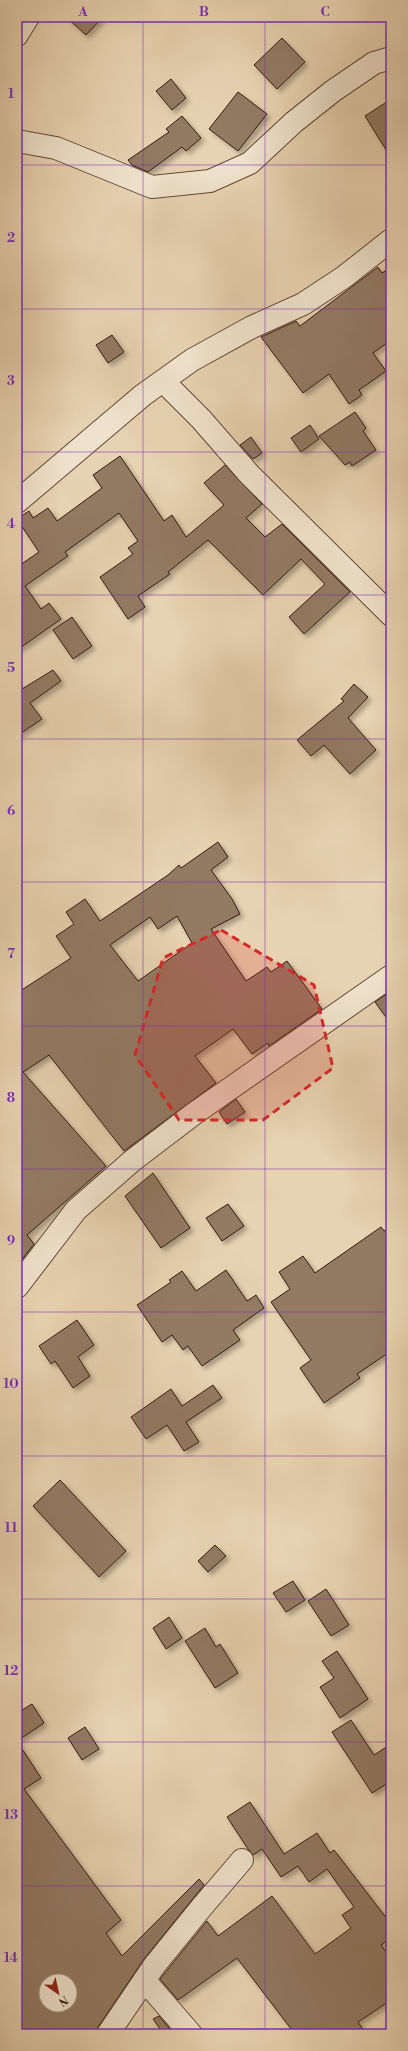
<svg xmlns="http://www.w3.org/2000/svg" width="408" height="2051" viewBox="0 0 408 2051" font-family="'Libre Bodoni',serif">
	<defs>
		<filter id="shadow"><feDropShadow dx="3.5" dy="3.5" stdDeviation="2" flood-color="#0004"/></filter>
	</defs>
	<rect width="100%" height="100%" fill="#e7d2b1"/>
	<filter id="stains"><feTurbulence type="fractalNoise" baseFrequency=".005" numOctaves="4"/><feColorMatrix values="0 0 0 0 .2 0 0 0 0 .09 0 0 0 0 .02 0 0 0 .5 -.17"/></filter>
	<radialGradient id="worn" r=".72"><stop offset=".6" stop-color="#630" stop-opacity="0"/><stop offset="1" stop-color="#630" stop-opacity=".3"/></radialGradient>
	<path fill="#927a64" stroke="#361b11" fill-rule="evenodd" filter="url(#shadow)" d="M66,17h37l-17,18z
		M282,38l23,24 -28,27 -23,-24z
		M171,79l15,19 -14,12 -16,-19z
		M238,92l29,22 -29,37 -29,-22z
		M391,99v59l-26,-42z
		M182,116l19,22 -15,13 -4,-4 -34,25 -16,-7 -4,-5 41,-28 -3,-3z
		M378,267l4,6 9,-6v73l-18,13 13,18 -27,19 3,5 -13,9 -20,-30 -26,19 -42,-56 35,-16 4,5z
		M112,335l12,17 -16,11 -12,-18z
		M355,412l11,16 -3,3 13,19 -24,16 -2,-4 -5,3 -26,-29z
		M310,425l9,14 -18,13 -10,-14z
		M251,437l11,16 -9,6 -13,-14z
		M120,456l44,65 8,-6 14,22 38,-32 -20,-22 21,-18 37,39 -16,14 19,19 17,-13 68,68 -46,42 -15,-17 36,-33 -24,-25 -38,36 -55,-55 -40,32 2,2 -32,22 7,11 -17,12 -28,-42 33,-23 -5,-6 10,-7 -19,-28 -54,39 3,4 -43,30 16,23 8,-6 12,16 -44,31v-83l22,-15 -22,-33 12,-8 4,7 15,-10 9,13 45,-33 -9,-13z
		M72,617l20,29 -19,13 -20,-29z
		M53,670l8,11 -31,22 12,16 -25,17v-53l5,6z
		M354,684l14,13 -20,21 28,32 -26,24 -26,-29 -13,11 -14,-16 47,-39 -3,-2z
		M218,842l10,15 -17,13 21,29 8,15 -29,15 35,52 21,-14 4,5 16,-11 35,48 -53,37 -1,-3 -16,11 -19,-25 -38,27 21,27 -92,68 -75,-96 -26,17 83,94 -79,69 7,9 -17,22v-273l54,-35 -15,-22 18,-12 -8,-12 19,-13 15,22 68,-46 11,-10 2,3zM177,916l15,27 -54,38 -28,-36 40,-28 8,12z
		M391,991v33l-16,-22z
		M236,1099l9,13 -18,12 -8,-12z
		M153,1173l37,55 -29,20 -36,-52z
		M228,1204l16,22 -22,15 -16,-23z
		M381,1227l3,4 7,-4v124l-34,23 3,4 -36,25 -24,-35 11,-8 -40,-58 19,-13 -11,-17 24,-16 12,17z
		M226,1270l21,31 9,-6 8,13 -31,22 7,10 -38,26 -14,-20 -5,4 -11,-15 -10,7 -25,-37 34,-23 -2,-2 13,-9 14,20z
		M77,1320l17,25 -16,12 12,19 -17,12 -18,-27 -4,3 -12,-18z
		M213,1385l9,13 -36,24 13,20 -15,9 -17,-26 -21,14 -15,-22 40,-28 11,17z
		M60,1480l66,71 -27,26 -66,-71z
		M215,1545l11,11 -18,16 -10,-11z
		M293,1581l12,19 -19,12 -13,-19z
		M326,1589l23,36 -18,11 -23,-35z
		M169,1617l13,21 -16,11 -13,-21z
		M205,1628l11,19 4,-3 18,29 -23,15 -30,-47z
		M337,1651l31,48 -28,19 -20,-31 14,-9 -12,-17z
		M32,1704l12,19 -27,18 24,37 -17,11 97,131 -15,13 16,23 77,-77 5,6 -60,74 -46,68 -2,7h-79v-321zM46,1981h24v24h-24z
		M351,1720l23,35 17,-11v37l-19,12 -40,-61z
		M85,1727l14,22 -17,11 -14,-22z
		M250,1802l34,52 33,-21 13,20 4,-3 57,74v14l-10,7 10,14v41l-33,22 8,12h-71l-58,-76 -59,42 -18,-21 47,-58 11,15 54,-40 43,58 36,-26 -9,-13 12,-8 -27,-38 -18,13 -11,-16 -17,11 -19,-28 -9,6 -5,-6 -21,-32z
		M159,2016l15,18h-10l-11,-15z"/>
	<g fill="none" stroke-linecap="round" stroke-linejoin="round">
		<defs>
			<path id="minor" d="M17,35l11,-18
				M17,141l39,7 96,39 58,-6 40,-18 44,-41 39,-31 41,-28 17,-5
				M163,381l38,38 48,55 142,141
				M17,502l126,-107 49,-35 60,-33 51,-23 41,-27 47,-37
				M17,1287l59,-77 56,-49 63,-48 196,-137
				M145,1981l46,53
				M108,2034l46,-68 47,-58 41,-48"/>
		</defs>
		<use href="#minor" stroke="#624939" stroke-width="24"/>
		<use href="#minor" stroke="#efe2cc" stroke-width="22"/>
	</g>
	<path fill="#d62828" fill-opacity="0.2" stroke="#d62828" stroke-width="3" stroke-dasharray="8 5" stroke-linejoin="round" d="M221,930l93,55 19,83 -70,52h-84l-44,-65 28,-97z"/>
	<path fill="none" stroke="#7b2cbf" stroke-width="1" stroke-opacity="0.55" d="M143,17v2017M265,17v2017M17,165h374M17,309h374M17,452h374M17,595h374M17,739h374M17,882h374M17,1026h374M17,1169h374M17,1312h374M17,1456h374M17,1599h374M17,1742h374M17,1886h374"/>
	<rect width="408" height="2051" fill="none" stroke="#e7d2b1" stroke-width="44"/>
	<g transform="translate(58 1993) rotate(146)"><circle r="19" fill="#efe2cc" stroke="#a59281"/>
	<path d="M0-3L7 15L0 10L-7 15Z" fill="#8f2418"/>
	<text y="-6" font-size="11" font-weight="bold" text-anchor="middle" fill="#361b11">N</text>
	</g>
	<rect x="22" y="22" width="364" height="2007" fill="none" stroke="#7b2cbf" stroke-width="1.5"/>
	<g font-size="13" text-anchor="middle" font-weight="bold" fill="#7b2cbf">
		<text x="83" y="16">A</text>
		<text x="204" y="16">B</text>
		<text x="325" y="16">C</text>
		<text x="11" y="98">1</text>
		<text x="11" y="242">2</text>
		<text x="11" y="385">3</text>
		<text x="11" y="528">4</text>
		<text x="11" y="672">5</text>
		<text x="11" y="815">6</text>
		<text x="11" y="958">7</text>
		<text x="11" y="1102">8</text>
		<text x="11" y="1245">9</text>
		<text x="11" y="1388">10</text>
		<text x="11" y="1532">11</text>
		<text x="11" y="1675">12</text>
		<text x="11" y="1819">13</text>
		<text x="11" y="1962">14</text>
	</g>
	<rect width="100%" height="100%" filter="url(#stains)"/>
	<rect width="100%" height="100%" fill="url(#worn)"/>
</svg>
